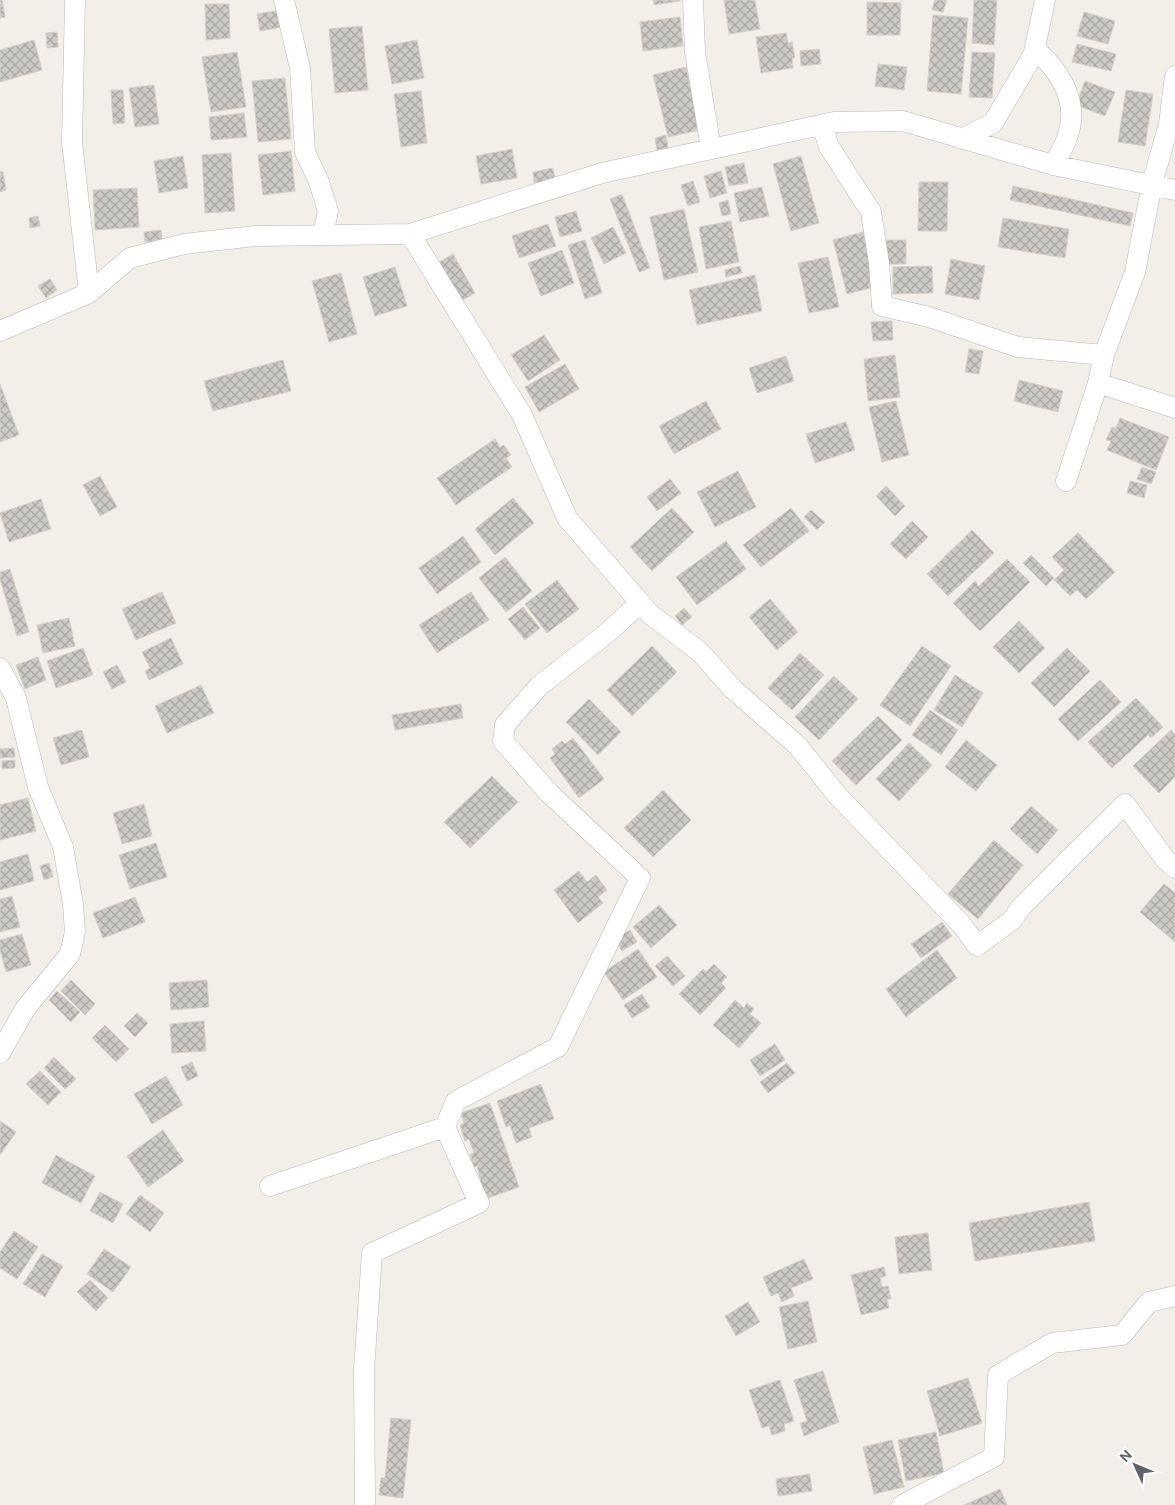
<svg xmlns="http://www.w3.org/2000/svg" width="1175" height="1505" viewBox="0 0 1175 1505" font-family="'DM Sans',sans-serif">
	<defs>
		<pattern id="building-cross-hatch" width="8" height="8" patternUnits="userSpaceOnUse" patternTransform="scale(1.25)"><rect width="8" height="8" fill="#cccac5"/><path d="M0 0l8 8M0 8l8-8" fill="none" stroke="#a9a8a4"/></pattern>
	</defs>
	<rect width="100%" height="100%" fill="#f1efe8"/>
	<path fill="url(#building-cross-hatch)" stroke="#d6d1c6" d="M0,0h2l3,17 -5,1z
		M653,0h27v1l-26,4z
		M724,0h31l5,29 -31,5z
		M935,0h12l-4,12 -11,-2z
		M974,0h23l-3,45 -22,-2z
		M867,2l34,1 -1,32h-33z
		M205,4h24l1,34 -24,2z
		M281,10l2,17 -23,4 -3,-17z
		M1084,12l31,9 -7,23 -31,-8z
		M933,15l35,3 -7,76 -34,-3z
		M680,17l3,29 -40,5 -3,-29z
		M362,26l6,64 -33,3 -6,-64z
		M57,32l1,15 -11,1 -1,-15z
		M786,33l2,10 4,-1 3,16h-3l1,10 -32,5 -5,-36z
		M34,40l8,30 -42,12v-32z
		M417,40l7,38 -32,6 -7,-38z
		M1077,44l39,10 -5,17 -39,-9z
		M819,49l2,15 -20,2 -1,-15z
		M237,52l9,55 -35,5 -9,-55z
		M972,52l23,1 -3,45 -23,-1z
		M878,64l29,3 -3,23 -29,-4z
		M686,67l14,63 -32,7 -15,-62z
		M285,78l6,61 -33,3 -6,-61z
		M1085,81l30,11 -10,24 -29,-11z
		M154,85l5,39 -24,3 -6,-39z
		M111,90h12l2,33 -12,1z
		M1126,90l27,4 -8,52 -27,-4z
		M421,91l6,52 -26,4 -7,-53z
		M244,113l3,24 -36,3 -2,-23z
		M666,135l2,13 -11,2 -2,-12z
		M512,149l5,29 -36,6 -5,-28z
		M291,151l4,40 -32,4 -5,-40z
		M231,153l4,58 -30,2 -3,-58z
		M183,156l5,32 -29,5 -5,-32z
		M801,156l18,67 -28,8 -18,-67z
		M744,163l4,20 -19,3 -4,-19z
		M553,168l2,12 -21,3 -1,-11z
		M721,171l6,22 -17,5 -6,-22z
		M0,172h3l3,18 -6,2z
		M693,181l7,21 -12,4 -7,-21z
		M919,182h29l-1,49h-29z
		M1013,186l120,27 -3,13 -120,-26z
		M762,187l7,29 -29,6 -6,-29z
		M137,188l2,39 -44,3 -2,-40z
		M622,194l28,74 -11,4 -29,-73z
		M728,200l3,14 -9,2 -3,-13z
		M684,209l14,63 -34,8 -14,-63z
		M576,211l6,20 -22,6 -5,-20z
		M38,216l2,10 -10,2 -1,-10z
		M1003,218l66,11 -4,29 -67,-11z
		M731,221l8,41 -33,7 -7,-42z
		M548,224l8,22 -37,12 -7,-22z
		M613,227l13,26 -22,11 -13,-26z
		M161,230l1,10 -17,2 -1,-10z
		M863,232l15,54 -31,8 -14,-54z
		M585,240l17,53 -17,6 -17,-54z
		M886,240h20v24h-20z
		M562,250l12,33 -33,13 -13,-33z
		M453,254l22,39 -14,8 -22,-39z
		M828,257l11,50 -30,6 -11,-50z
		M951,259l34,7 -6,34 -34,-6z
		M740,266l2,7 -16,4 -1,-7z
		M932,266l1,27 -40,1v-27z
		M395,267l12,39 -32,10 -12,-39z
		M341,273l16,61 -28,8 -17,-61z
		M755,275l7,36 -65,14 -8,-35z
		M50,279l7,11 -11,8 -8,-12z
		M892,321l1,19 -20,1 -2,-19z
		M544,335l16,25 -32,21 -17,-26z
		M969,349l14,2 -4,23 -14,-2z
		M895,355l5,42 -32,4 -4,-42z
		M786,356l8,25 -37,12 -8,-25z
		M283,360l8,31 -78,20 -9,-30z
		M565,364l14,25 -40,23 -14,-25z
		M1019,380l44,11 -5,21 -44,-11z
		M0,384l19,51 -19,7z
		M706,401l15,28 -47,25 -15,-28z
		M896,401l13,54 -27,7 -13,-55z
		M1120,418l49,19 -13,33 -49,-20 4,-9 -5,-1 6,-13 4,1z
		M846,422l9,28 -40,13 -9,-29z
		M495,439l5,8 4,-2 7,10 -5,3 6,9 -56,38 -19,-27z
		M1142,467l14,5 -5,12 -14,-5z
		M738,471l18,36 -41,20 -18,-35z
		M100,476l17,31 -17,9 -17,-31z
		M670,479l11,14 -24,18 -10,-14z
		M1130,481l17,4 -3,13 -17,-5z
		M886,486l19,20 -10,10 -19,-20z
		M513,498l21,25 -39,32 -20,-26z
		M41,499l10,30 -42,13 -9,-29z
		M672,508l22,24 -42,39 -22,-24z
		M791,508l18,23 -48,36 -18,-22z
		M811,510l14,12 -8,8 -13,-13z
		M912,521l16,16 -22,22 -16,-15z
		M972,530l22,23 -46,43 -21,-22z
		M1078,533l37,39 -29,27 -9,-9 -7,6 -16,-16 10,-10 -12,-13z
		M463,536l18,26 -44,32 -18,-26z
		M726,541l20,28 -49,36 -21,-28z
		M1031,555l23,23 -8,8 -23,-23z
		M505,557l27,34 -26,21 -27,-34z
		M1007,559l23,23 -50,49 -27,-28 22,-22 4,5z
		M10,569l19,63 -12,4 -17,-57v-7z
		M557,580l22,29 -32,24 -22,-29z
		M162,592l14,31 -40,17 -14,-31z
		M471,592l18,28 -52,33 -18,-28z
		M770,599l28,33 -21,18 -28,-33z
		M523,607l17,21 -15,12 -17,-21z
		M684,608l8,9 -10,8 -7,-9z
		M69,618l6,28 -32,7 -6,-28z
		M1019,621l26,27 -26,25 -26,-26z
		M171,638l12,26 -34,16 -4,-9 5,-3 -8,-16z
		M652,646l25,26 -45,44 -25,-26z
		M922,646l29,20 -41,60 -30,-21z
		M83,648l10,27 -37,13 -9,-27z
		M1067,648l23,23 -36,36 -23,-24z
		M800,653l24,22 -32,35 -24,-22z
		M38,657l8,23 -21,9 -9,-24z
		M117,665l9,17 -14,7 -9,-17z
		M955,675l28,18 -21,34 -28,-17z
		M834,676l24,23 -39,41 -24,-23z
		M1100,680l21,22 -43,39 -20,-22z
		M201,685l13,28 -47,20 -12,-27z
		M1136,698l27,29 -12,11 -3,-3 -36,33 -24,-26z
		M589,699l32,33 -23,23 -32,-33z
		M461,704l2,14 -68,12 -3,-15z
		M930,710l28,20 -17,25 -29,-20z
		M878,716l24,24 -46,45 -24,-24z
		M82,730l7,27 -28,8 -8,-27z
		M1171,730l4,5v42l-16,16 -26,-27z
		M573,738l31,41 -25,19 -29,-40 5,-4 -3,-5 10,-8 3,3z
		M966,740l31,25 -21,26 -31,-24z
		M909,743l23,22 -33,36 -23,-22z
		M14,748l1,9 -15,1v-9z
		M15,760v8l-13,1v-8z
		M492,776l26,26 -48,46 -26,-26z
		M663,790l28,30 -38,37 -29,-29z
		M28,798l8,33 -36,9v-35z
		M144,804l8,32 -30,8 -9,-31z
		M1031,806l27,24 -21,24 -27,-25z
		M994,840l29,25 -45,54 -30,-25z
		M156,843l11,34 -37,12 -11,-34z
		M28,854l6,27 -34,9v-28z
		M49,863l4,14 -9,3 -4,-14z
		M579,871l8,11 9,-7 11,15 -9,7 5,6 -25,20 -24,-33z
		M1164,884l11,9v49l-35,-30z
		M12,896l8,31 -20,5v-33z
		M135,897l10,25 -42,16 -10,-25z
		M659,905l18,20 -26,23 -18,-21z
		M942,922l10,14 -31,22 -10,-14z
		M630,930l7,12 -15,9 -7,-12z
		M22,934l9,31 -25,7 -6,-22v-10z
		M638,949l19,28 -34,23 -19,-28z
		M937,950l20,28 -51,39 -20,-28z
		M667,956l18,20 -12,10 -18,-20z
		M714,964l13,13 -6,6 5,5 -26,27 -21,-21 24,-25 3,3z
		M71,980l24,24 -10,11 -24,-24z
		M207,980l2,27 -38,3 -2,-27z
		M57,991l23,21 -9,10 -22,-22z
		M642,994l8,13 -18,11 -8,-13z
		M735,1000l9,8 3,-5 7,6 -4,5 11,9 -22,25 -26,-23z
		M137,1013l11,10 -13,14 -11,-11z
		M204,1021l2,30 -34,2 -2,-29z
		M105,1025l24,24 -13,13 -24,-24z
		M775,1044l10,16 -25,16 -10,-16z
		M54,1057l22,22 -11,10 -21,-21z
		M192,1062l6,14 -11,5 -6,-14z
		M787,1063l8,10 -27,20 -8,-11z
		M40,1071l21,21 -13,13 -22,-21z
		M166,1076l17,29 -31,19 -18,-30z
		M541,1084l13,35 -25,9 3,9 -16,6 -6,-18 -4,2 -9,-26z
		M490,1103l29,84 -31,11 -3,-8 -2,1 -6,-25 -3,1 -4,-13 4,-1 -5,-14 -4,2 -5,-16 4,-2 -3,-10z
		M0,1121l16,11 -16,23z
		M163,1130l21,31 -36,26 -21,-31z
		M56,1155l39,21 -14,27 -39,-20z
		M100,1192l23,12 -10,19 -23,-12z
		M140,1195l24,18 -14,19 -24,-18z
		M1089,1202l6,39 -120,20 -6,-38z
		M14,1231l24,16 -21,32 -17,-11v-16z
		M928,1233l4,37 -33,4 -4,-37z
		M104,1249l27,18 -18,25 -26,-18z
		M42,1254l21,12 -18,31 -22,-13z
		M804,1259l9,20 -22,9 3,8 -12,6 -4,-9 -7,3 -8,-19z
		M884,1267l2,9 -6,2 2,9 6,-1 3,13h-4l2,9 -28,7 -10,-40z
		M90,1280l18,18 -12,13 -19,-19z
		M808,1301l9,41 -29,7 -9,-42z
		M748,1302l12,20 -24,14 -11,-20z
		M823,1371l16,51 -35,14 -4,-13 7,-2 -13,-41z
		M968,1378l14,45 -42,13 -13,-45z
		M780,1380l14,41 -10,3 1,7 -13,4 -3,-9 -7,2 -13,-38z
		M391,1418l20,2 -8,78 -24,-3 2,-17h4z
		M936,1432l8,41 -38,8 -8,-41z
		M892,1440l12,47 -30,7 -11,-47z
		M810,1474l2,17 -34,5 -2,-17z
		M1000,1489l7,16h-43z"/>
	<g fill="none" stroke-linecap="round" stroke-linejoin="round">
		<defs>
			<path id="street" d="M75,0l-3,142 17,151
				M284,0l16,68 5,84 14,30 9,29 -5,24
				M693,0l2,52 16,97
				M1033,57l12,-57
				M823,125l5,20 43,67 8,51 3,43 47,11 89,30 86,8
				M962,139l31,-16 43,-73c25,22 44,53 31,88 -3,9 -9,18 -14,27
				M410,234l112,181 45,103 83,96 50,38 33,37 65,57 39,49 125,130 15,21 35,-26 9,-13 104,-103 40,55 10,9
				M0,331l89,-38 41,-35 54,-14 71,-8 155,-2 192,-61 232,-51 69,-1 150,44 122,25
				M1098,383l77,25
				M1066,481l32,-98 6,-28 31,-83 17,-88 17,-60 6,-48
				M0,668l16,30 22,89 25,60 10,57 2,28 -5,22 -45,55 -25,44
				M270,1186l175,-59 11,-26 102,-54 82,-169 -91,-85 -46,-52 2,-16 34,-39 67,-52 34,-31
				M365,1505l-1,-135 8,-117 107,-50 -34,-76
				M902,1505l92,-48 4,-82 54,-32 70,-8 27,-33 26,-6"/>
		</defs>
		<use href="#street" stroke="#b5b8bc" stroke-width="21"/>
		<use href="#street" stroke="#fff" stroke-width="20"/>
	</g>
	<g transform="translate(1135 1465) rotate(314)" stroke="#ffffff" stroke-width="4" paint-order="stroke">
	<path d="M0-4L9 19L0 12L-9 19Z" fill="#5f6368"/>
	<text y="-8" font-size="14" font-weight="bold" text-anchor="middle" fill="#5f6368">N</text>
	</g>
</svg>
